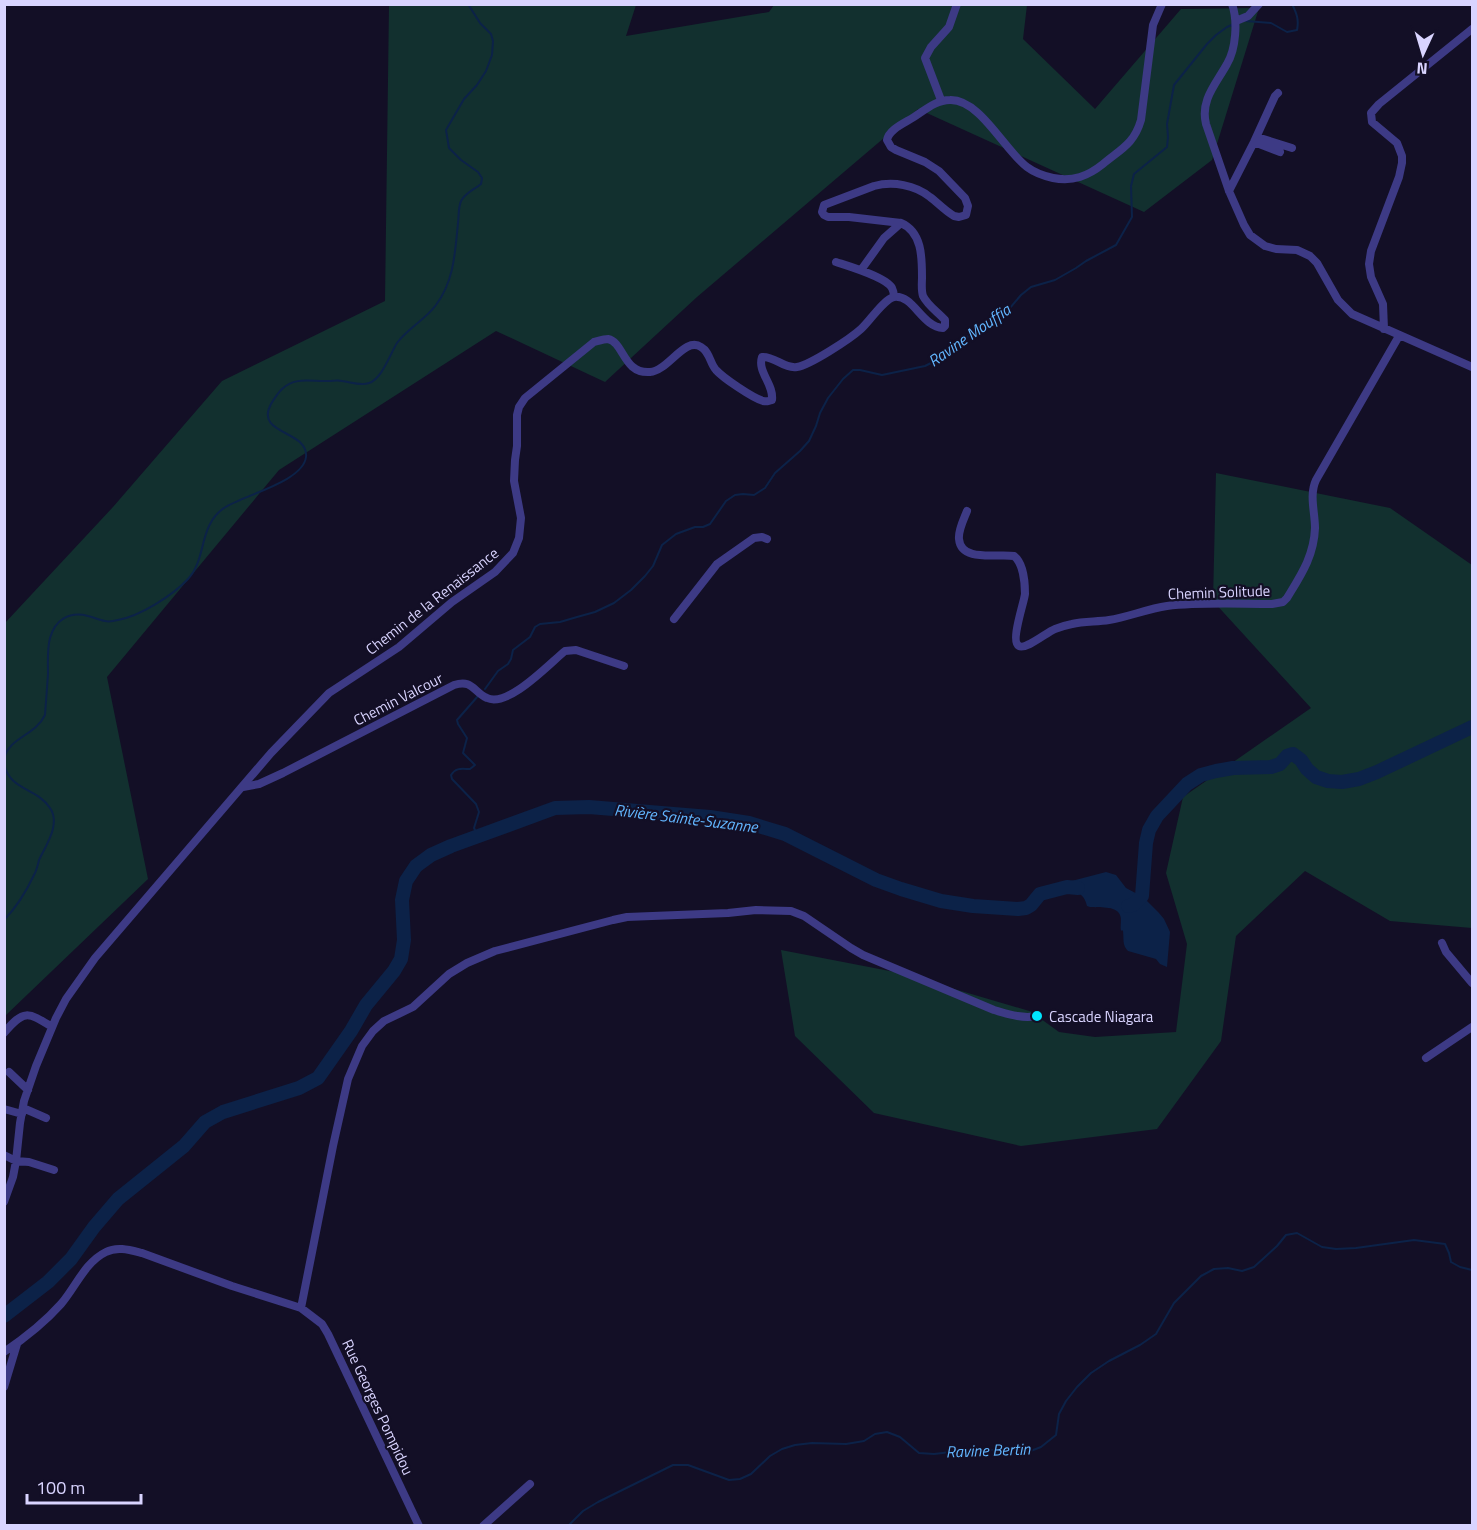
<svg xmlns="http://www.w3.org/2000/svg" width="1477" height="1530" viewBox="0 0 1477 1530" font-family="'Titillium Web',sans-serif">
	<rect width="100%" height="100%" fill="#130f26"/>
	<path fill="#12302f" d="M389,5h247l-10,31 143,-24 5,-7h253l-4,34 72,70 86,-100 78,-1 -47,152 -68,52 -226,-103 -221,188 -92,85 -109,-51 -217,139 -172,207 41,202 -143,137v-393l108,-116 109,-126 163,-80z
		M1216,473l174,35 82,57v363l-82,-7 -85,-50 -69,65 -15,105 -64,88 -136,17 -147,-33 -79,-77 -14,-86 119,23 136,40 1,3 22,16 36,5 81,-5 11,-88 -21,-71 17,-76 128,-89 -98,-107z"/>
	<path fill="#0c2248" d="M1106,872l10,3 10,13 17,9 16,16 5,6 6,13 -3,35 -7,-3 -4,-5 -28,-8c-6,-6 -4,-12 -5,-20l-1,-1 -1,1c-1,-5 1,-12 -1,-16 -4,-10 -22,-7 -30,-8l-3,-1c-3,-14 -13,-16 -26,-16l-1,-6z"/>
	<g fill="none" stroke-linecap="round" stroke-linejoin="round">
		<path stroke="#0c2248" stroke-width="2" d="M1246,21l25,2 16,9 10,-2c2,-10 0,-16 -5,-26
			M485,689l13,-18 10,-7 3,-5 2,-9 17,-13 5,-10 5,-3 20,-2 17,-5 18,-5 19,-9 17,-13 14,-14 8,-10 9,-21 14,-11 19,-7h8l7,-3 16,-23 9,-6 8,-1 11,1 11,-7 10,-15 25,-22 9,-10 7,-15 4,-13 8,-15 15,-19 10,-9h7l22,5 43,-9 20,-10 18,-14 8,-9 21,-10 12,-8 17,-20 10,-8 24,-7 21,-12 10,-7 30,-16 16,-28 -1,-31 3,-12 33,-27 1,-10 -1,-13 7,-39 33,-41 9,-9 11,-8 7,-3
			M4,759c5,-22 31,-23 41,-44 1,-14 2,-27 3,-41 0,-11 -1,-25 2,-36 5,-18 19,-27 38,-22 5,1 11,4 17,5 4,1 9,0 13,-1 22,-4 54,-24 70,-41 19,-20 10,-53 36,-71 19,-13 79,-26 82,-51 3,-27 -52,-22 -35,-53 3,-5 6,-10 11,-15 14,-13 29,-7 47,-8 4,0 9,-1 13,0 9,1 18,5 27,2 13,-4 21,-29 28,-40 11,-15 28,-23 39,-38 18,-24 19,-52 22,-82 1,-7 0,-15 3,-22 5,-9 13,-11 20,-17l1,-6 -4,-6 -17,-12 -12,-12 -3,-18 18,-31 13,-14 9,-14 6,-16 1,-14 -2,-7 -11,-11 -12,-19
			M4,764c6,27 32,23 46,44 11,16 -4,37 -11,52 -1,4 -2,9 -4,13 -8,17 -18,34 -31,47
			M478,836l-4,-8 5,-16 -3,-8 -24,-25 -1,-4c5,-8 11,-6 19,-6l5,-4 -12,-12 4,-15 -9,-14 -1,-4 21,-24
			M568,1526l15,-15 15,-9 75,-37h15l41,15 11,-1 11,-5 19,-18 12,-7 13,-4 17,-2 34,1 18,-3 11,-7 12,-2 13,5 19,16 15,1 42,-5 52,3 13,-5 15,-12 3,-21 7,-13 11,-14 14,-14 18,-12 31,-16 16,-11 18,-31 27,-27 13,-7 14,-1 14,3 12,-4 23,-21 9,-11 11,-2 25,14 14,2 20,-1 58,-8 31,4 4,9 2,9 9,5 12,3"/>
		<path stroke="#0c2248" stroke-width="14" d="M1128,906l5,-1 9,-9 4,-53 3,-13 8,-14 30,-32 14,-9 15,-4 17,-3 38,-1 9,-3 7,-8 6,-2 8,6 6,9 9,8 12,4 14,1 17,-3 18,-7 95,-45
			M4,1316l44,-34 23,-23 23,-32 24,-28 66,-53 21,-24 18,-10 76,-24 19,-10 33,-47 15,-26 28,-34 7,-12 3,-19 -2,-40 4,-19 10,-15 15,-11 20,-9 104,-38 34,-1 121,10 39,6 36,11 91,46 25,9 40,12 32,5 45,3 8,-1 5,-3 9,-11 27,-7 11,1"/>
		<path stroke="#3d3a85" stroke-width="8" d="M1232,4c6,17 4,45 -5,60 -11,20 -27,36 -21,60l23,67 15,34 6,10 15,11 11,3 21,1 13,6 7,7 21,37 14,14 120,53
			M1236,21l12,-5 11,-12
			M941,100l-16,-42 6,-11 18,-20 8,-23
			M1257,137l35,11
			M1254,142l26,10
			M1229,191l25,-49 21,-46 3,-3
			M836,262c12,4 50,15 56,26 1,2 2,7 2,9
			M861,270l23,-32 17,-15
			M1384,329l-1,-25 -12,-27 -2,-13 2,-13 28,-74 3,-14v-7l-5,-13 -25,-21 -1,-9 8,-9 93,-75
			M967,511c-3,8 -9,19 -8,28 2,24 39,14 55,17 9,7 11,26 11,38 -1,9 -15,48 -6,52 7,4 28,-14 36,-17 5,-2 12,-4 17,-5 12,-3 25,-2 37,-4 19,-3 38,-11 58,-14 34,-4 70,-2 105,-2l11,-2 4,-4c14,-23 27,-42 28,-70 0,-16 -6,-33 1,-48l83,-144
			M674,619l43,-55 37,-26 8,-1 5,2
			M243,787l16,-3 24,-11 171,-88c19,-6 19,7 33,13 21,10 62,-34 78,-47l11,-1 48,16
			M1442,943l4,9 26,31
			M4,1033c20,-24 24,-21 48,-6
			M1426,1058l46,-31
			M9,1072l19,18
			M23,1108l23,10
			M4,1109l18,5
			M4,1155l12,6 13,1 25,8
			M4,1202l9,-25 3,-16 4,-38 4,-22 12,-35 20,-48 10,-19 29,-41 176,-205 58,-60 70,-46 53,-45 43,-30 18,-19 6,-15 2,-20 -7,-37 1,-21 2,-14v-31l2,-8 6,-9 69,-56c4,-1 10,-3 14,-3 16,3 15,35 42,33 18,-1 35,-36 51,-25 9,5 9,17 15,23 7,8 37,28 47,31 5,1 4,0 9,-1 2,-16 -15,-28 -10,-43 13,-1 22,12 35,10 13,-2 53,-28 64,-38 8,-7 23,-30 33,-32 19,-3 28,30 49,31l2,-2v-6c-7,-8 -17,-14 -22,-24 -2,-6 -1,-13 -1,-19 0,-20 0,-45 -21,-54l-52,-6h-21l-4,-2 -2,-3 2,-7 50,-19c19,-5 41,-1 56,11 8,6 15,14 24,19l5,1 7,-2 2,-9 -3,-8 -26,-27 -14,-9 -29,-12 -5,-3 -4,-7c2,-11 18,-17 27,-23 11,-7 22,-17 36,-17 30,-1 55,51 77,67 8,6 17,9 26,11 20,4 35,-2 50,-14 18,-15 31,-20 38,-44l12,-95 9,-21
			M301,1308l32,-162 15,-67 14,-33 11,-15 11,-10 29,-14 36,-33 18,-11 28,-12 118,-31 14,-3 101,-4 28,-3 35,1 13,5 47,32 12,7 131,55c14,4 28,9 43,6
			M4,1352c21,-14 40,-29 57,-48 14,-16 24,-42 45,-52 11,-6 24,-2 36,1l90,33 69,22 21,16 6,10 91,192
			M4,1387l13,-43
			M483,1526l47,-42"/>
	</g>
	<circle fill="#00e5ff" stroke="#130f26" stroke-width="2" cx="1037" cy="1016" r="6"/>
	<g text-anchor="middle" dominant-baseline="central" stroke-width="4.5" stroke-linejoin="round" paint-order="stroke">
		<g font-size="15" fill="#d9d4ff" stroke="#130f26">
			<text transform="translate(1219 592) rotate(-2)">Chemin Solitude</text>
			<text transform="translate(432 601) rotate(-38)">Chemin de la Renaissance</text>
			<text transform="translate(398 699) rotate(-27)">Chemin Valcour</text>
			<text transform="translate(378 1407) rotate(65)">Rue Georges Pompidou</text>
		</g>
		<g font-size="15" fill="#d9d4ff" stroke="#130f26" text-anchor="start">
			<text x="1049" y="1016">Cascade Niagara</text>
		</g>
		<g font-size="16" font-style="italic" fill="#62b6ff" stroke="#130f26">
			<text transform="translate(969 335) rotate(-35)">Ravine Mouffia</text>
			<text transform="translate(686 818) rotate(7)">Rivière Sainte-Suzanne</text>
			<text transform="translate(988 1450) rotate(-2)">Ravine Bertin</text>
		</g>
	</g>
	<rect width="1477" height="1530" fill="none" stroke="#d9d4ff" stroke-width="12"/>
	<g transform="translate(1423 54) rotate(184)" stroke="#130f26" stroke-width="4.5" paint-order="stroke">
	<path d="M0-4.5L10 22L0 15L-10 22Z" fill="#d9d4ff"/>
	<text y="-9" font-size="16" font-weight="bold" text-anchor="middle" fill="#d9d4ff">N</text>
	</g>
	<path d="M27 1494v9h114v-9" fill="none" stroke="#d9d4ff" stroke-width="3"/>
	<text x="36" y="1494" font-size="18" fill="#d9d4ff" stroke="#130f26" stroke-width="4.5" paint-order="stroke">100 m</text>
</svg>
